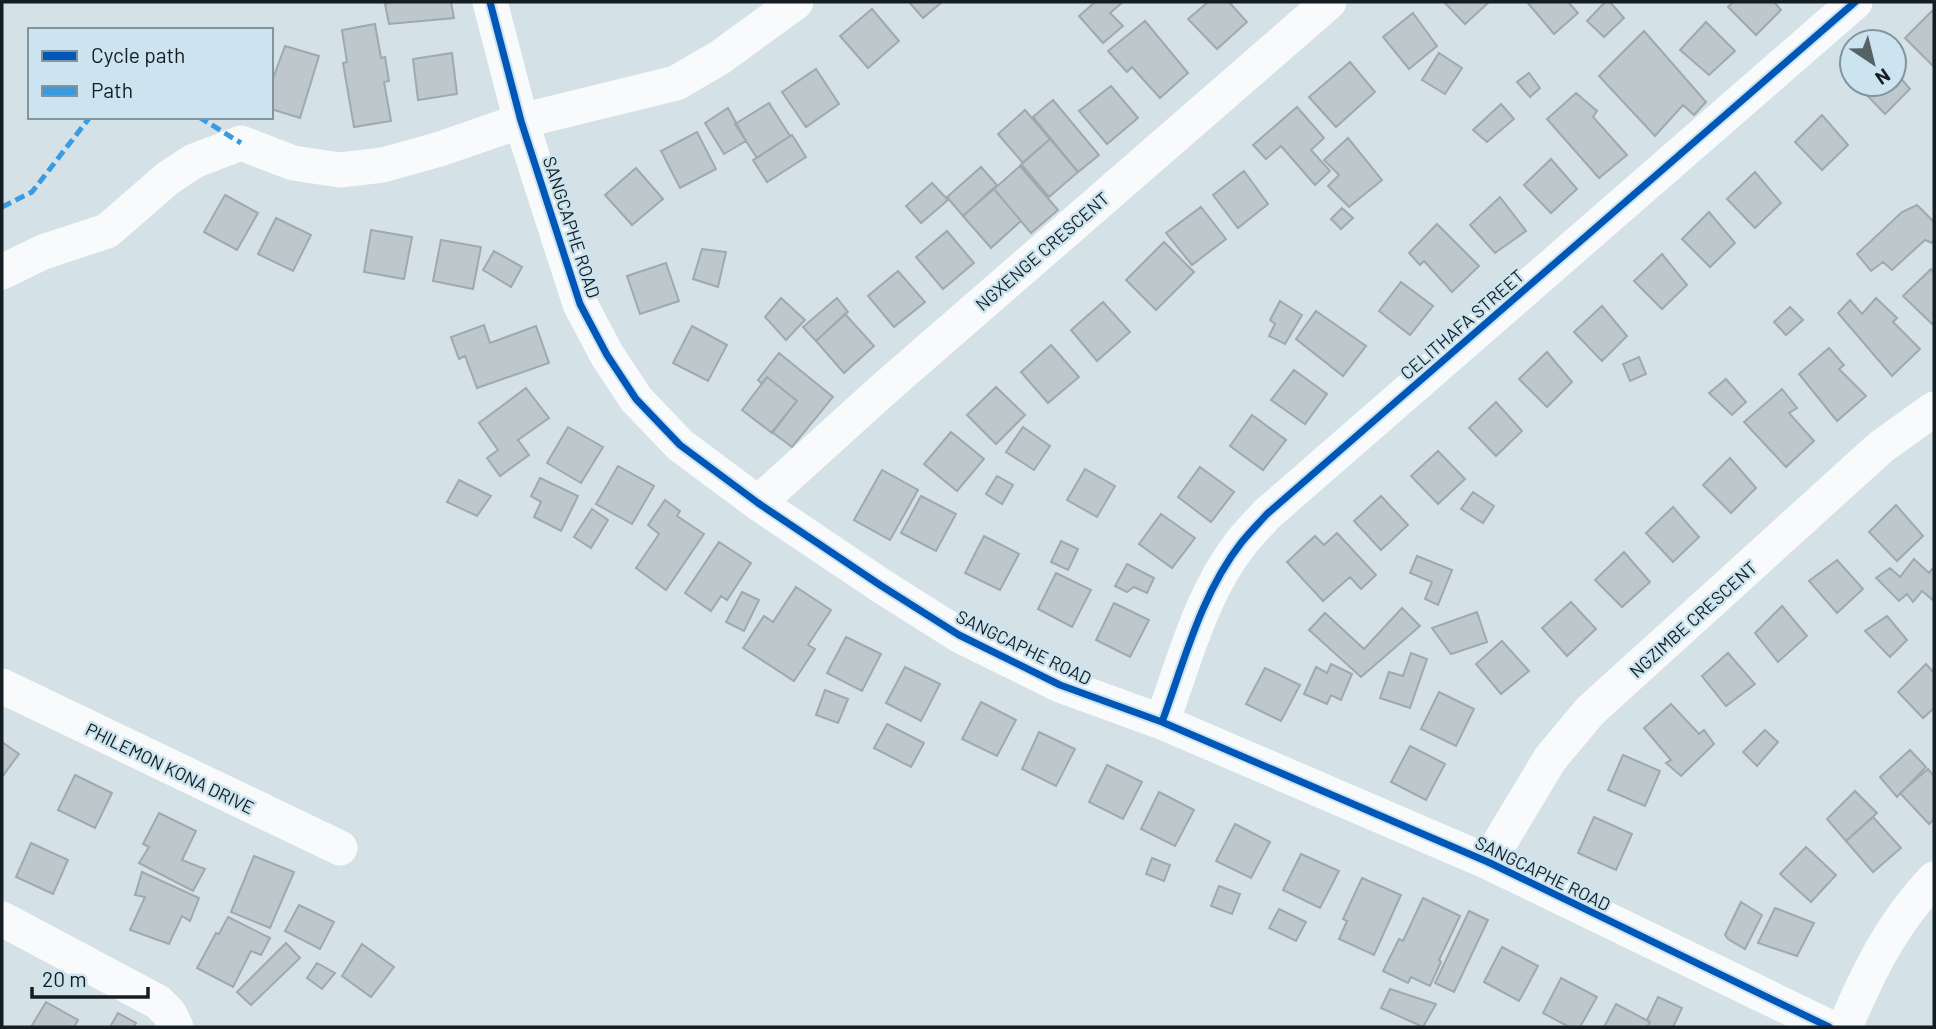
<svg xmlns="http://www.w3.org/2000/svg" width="1936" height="1029" viewBox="0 0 1936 1029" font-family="Barlow,sans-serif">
	<rect width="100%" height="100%" fill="#d4e1e7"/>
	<path fill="#bdc7cc" stroke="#9fa9ae" stroke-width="2" d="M392,2h59l3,16 -65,6 -4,-20z
		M909,2h33l-19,16z
		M1095,2h28l-13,11 13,13 -20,17 -24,-27z
		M1208,2h21l18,20 -30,27 -29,-30z
		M1444,2h45l-24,22z
		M1527,2h41l10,11 -24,21z
		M1605,2h5l14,16 -20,19 -17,-16z
		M1733,2h41l7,8 -25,25 -28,-28z
		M872,9l27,32 -31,27 -28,-32z
		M1932,11l2,2 -1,53 -28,-28z
		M1413,13l24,33 -28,23 -26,-32z
		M1145,21l43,52 -28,25 -28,-31 -5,5 -19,-21z
		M1706,22l29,29 -26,24 -29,-25z
		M375,24l6,34 4,-1 4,24 -5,1 7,39 -37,6 -11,-64 4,-1 -5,-32z
		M1644,31l62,71 -12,13 -11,-10 -28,31 -56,-60z
		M285,46l34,10 -19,62 -29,-9v-25z
		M452,53l5,41 -39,6 -5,-41z
		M1439,53l23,15 -17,26 -23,-14z
		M1350,62l25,30 -39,35 -27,-30z
		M816,69l23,35 -33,23 -24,-35z
		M1894,70l16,19 -25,25 -28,-29 37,-1z
		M1529,73l11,15 -10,9 -13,-15z
		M1111,86l27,32 -31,26 -28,-33z
		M1576,93l21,18 -4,6 34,38 -28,23 -52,-59z
		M1053,100l46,55 -21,17 -45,-55z
		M769,103l21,33 -33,22 -22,-34z
		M1501,104l13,15 -27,23 -14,-12z
		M1297,107l27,31 -13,12 19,21 -15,14 -34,-39 -15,13 -13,-14z
		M728,108l18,33 -22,13 -19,-31z
		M1025,110l25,29 -27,24 -25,-29z
		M1822,115l26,30 -26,25 -27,-28z
		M697,132l19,37 -36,19 -19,-37z
		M792,135l14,22 -39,25 -14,-22z
		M1348,138l34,42 -33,27 -21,-21 11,-11 -15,-15z
		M1050,139l28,33 -29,25 -28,-33z
		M1551,159l26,30 -26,24 -27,-28z
		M1020,166l38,44 -27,23 -37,-44z
		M981,167l16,18 -34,31 -16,-19z
		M636,168l27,31 -31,26 -27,-30z
		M1244,171l24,33 -30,24 -25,-33z
		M1755,172l26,31 -26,25 -28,-29z
		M932,183l16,17 -27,23 -15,-17z
		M994,189l27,32 -30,27 -28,-32z
		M225,195l33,18 -21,37 -33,-18z
		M1500,197l26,34 -31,22 -25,-28z
		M1917,205l17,17v18l-2,3 -7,-3 -33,30 -9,-8 -12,9 -14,-17 45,-42z
		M1201,207l25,32 -34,26 -26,-32z
		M1342,208l11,10 -12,11 -10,-10z
		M1709,212l26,31 -25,24 -28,-28z
		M276,218l35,17 -18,36 -35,-17z
		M1437,224l42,42 -27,26 -28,-31 -4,4 -11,-12z
		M371,230l41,7 -8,42 -40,-7z
		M947,231l27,32 -31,26 -27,-32z
		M441,240l40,7 -8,42 -40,-8z
		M1164,242l30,30 -38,38 -30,-30z
		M702,249l24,3 -8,35 -25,-8z
		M494,251l28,16 -11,20 -28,-17z
		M1662,254l25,31 -25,24 -28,-28z
		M666,263l13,38 -39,13 -13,-38z
		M1931,269l3,4v48l-2,3 -29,-28z
		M898,271l27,31 -31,25 -26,-31z
		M1401,282l32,24 -23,29 -31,-24z
		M781,298l24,22 -19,20 -21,-23z
		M837,298l11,14 -32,29 -13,-14z
		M1876,298l21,20 -4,4 27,27 -28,27 -54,-63 12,-13 12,14z
		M1280,301l22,14 -17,29 -16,-8 6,-12 -5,-4z
		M1103,302l27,30 -33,29 -26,-31z
		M1602,306l25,30 -25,25 -28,-29z
		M1790,307l13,13 -17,15 -12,-13z
		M1316,311l50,35 -23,30 -47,-37z
		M845,314l29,32 -30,27 -28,-32z
		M484,325l6,18 46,-17 13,37 -72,25 -12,-32 -6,3 -8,-22z
		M692,326l35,19 -19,36 -35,-18z
		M1051,345l28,32 -31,26 -27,-31z
		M1829,348l15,17 -5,4 27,27 -29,25 -38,-47z
		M1547,352l25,30 -25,25 -28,-28z
		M779,353l54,44 -41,50 -20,-15 25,-31 -30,-24 -5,7 -4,-4z
		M1639,357l7,17 -16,7 -7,-17z
		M1294,370l33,24 -22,30 -34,-24z
		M767,377l30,24 -25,32 -30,-23z
		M1726,379l20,23 -14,13 -23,-22z
		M996,387l29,28 -29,29 -29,-29z
		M526,388l23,30 -31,22 11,15 -29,21 -13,-18 11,-8 -19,-27z
		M1782,389l15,19 -8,5 25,28 -28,26 -42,-45z
		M1496,402l26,29 -26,25 -27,-28z
		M1252,415l34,25 -23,30 -33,-24z
		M568,427l35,20 -22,36 -34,-20z
		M1023,427l27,19 -16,24 -28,-18z
		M951,432l33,27 -27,32 -33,-27z
		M1438,451l27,28 -27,25 -27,-28z
		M1730,458l26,30 -25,25 -28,-28z
		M618,466l36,20 -22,38 -36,-20z
		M1200,467l34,25 -23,30 -33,-25z
		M1085,469l30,17 -18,31 -30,-17z
		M882,470l36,20 -28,50 -36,-20z
		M997,476l16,9 -11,19 -16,-10z
		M540,478l38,18 -17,35 -27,-14 7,-15 -10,-6z
		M459,480l32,16 -14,20 -30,-14z
		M1473,492l21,14 -11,17 -22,-14z
		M921,496l35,18 -20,37 -35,-18z
		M1381,496l27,29 -27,25 -27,-29z
		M665,500l15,11 -3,5 27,18 -38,56 -30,-22 23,-34 -11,-9z
		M1896,505l27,31 -26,25 -28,-29z
		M1673,507l26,30 -26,25 -27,-29z
		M592,509l16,11 -17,28 -17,-11z
		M1161,514l34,24 -23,30 -33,-24z
		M1337,533l39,42 -15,14 -11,-12 -27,24 -36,-39 28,-26 9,9z
		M984,536l35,18 -19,36 -35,-17z
		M1061,541l17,8 -10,21 -17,-8z
		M719,542l32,21 -24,37 -6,-4 -10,15 -26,-18z
		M1624,552l26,30 -28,25 -27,-27z
		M1417,556l35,14 -14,35 -13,-6 7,-17 -22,-9z
		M1914,559l15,14 5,-6v34l-12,-10 -9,11 -6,-8 -8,7 -23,-23 14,-10 10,9z
		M1837,560l26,29 -26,24 -28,-32z
		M1127,564l27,14 -7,15 -13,-6 -7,5 -12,-6z
		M1056,573l35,17 -19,37 -34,-18z
		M796,587l35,23 -23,35 7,4 -21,32 -51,-33 21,-32 9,6z
		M742,592l17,8 -15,31 -18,-9z
		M1571,602l25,27 -29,27 -25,-28z
		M1114,603l35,17 -19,37 -34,-17z
		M1782,606l25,30 -29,26 -23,-29z
		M1402,608l18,18 -59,51 -52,-47 16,-17 39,36z
		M1477,612l10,30 -36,12 -19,-26z
		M1887,616l20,24 -17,17 -25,-26z
		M846,637l35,17 -19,37 -35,-18z
		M1502,641l27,30 -28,23 -25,-30z
		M1411,653l16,6 -17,49 -30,-10 9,-26 14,4z
		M1728,653l27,31 -29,22 -24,-30z
		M1331,664l21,10 -11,26 -10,-5 -4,9 -23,-10 12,-27 11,6z
		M1926,664l8,9v35l-11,10 -25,-26z
		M905,667l35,17 -19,37 -35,-18z
		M1265,668l35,17 -19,36 -35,-17z
		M825,690l23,9 -10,24 -22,-8z
		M1439,692l35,17 -18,37 -35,-17z
		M981,702l35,18 -19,36 -35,-17z
		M1671,704l28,30 5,-4 10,14 -33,32 -15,-13 5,-3 -27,-32z
		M887,724l37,19 -13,24 -37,-19z
		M1765,730l13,12 -21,24 -14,-14z
		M1039,732l36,17 -19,37 -34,-17z
		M2,742l17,12 -17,23z
		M1410,746l35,18 -19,36 -35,-18z
		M1910,750l16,17 -29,30 -17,-20z
		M1623,755l37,16 -15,35 -37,-16z
		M1107,765l35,17 -19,37 -34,-17z
		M1928,769l6,7v43l-5,5 -29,-31z
		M75,775l37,18 -17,35 -37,-18z
		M1855,791l22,22 -31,28 -19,-22z
		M1159,792l35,18 -19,36 -34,-17z
		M159,813l37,18 -14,29 23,9 -12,22 -54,-28 10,-16 -6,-3z
		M1594,817l38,17 -16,36 -38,-17z
		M1873,817l28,31 -28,24 -27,-31z
		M1235,824l35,18 -19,36 -35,-17z
		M31,843l37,17 -15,34 -37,-17z
		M1806,847l30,28 -25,27 -31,-28z
		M1301,854l38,17 -19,37 -37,-18z
		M254,856l40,16 -24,56 -39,-16z
		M1152,858l18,7 -6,16 -18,-7z
		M142,872l57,26 -9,23 -8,-5 -13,28 -39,-14 15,-33 -10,-2z
		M1362,878l39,17 -27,60 -35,-16 8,-18 -4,-2z
		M1219,886l21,8 -8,20 -21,-8z
		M1423,898l37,18 -21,44 2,2 -11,24 -19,-9 -3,6 -25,-12 16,-32 4,2z
		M1741,902l21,13 -17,34 -17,-10 -3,-4z
		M299,905l35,17 -14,27 -35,-18z
		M1775,908l39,15 -17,33 -39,-13z
		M1279,909l27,13 -10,19 -27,-13z
		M1469,911l19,9 -34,72 -19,-9z
		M228,917l42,21 -9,17 -10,-4 -18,36 -36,-19 19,-35 3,1z
		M286,943l14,15 -49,47 -14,-13z
		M362,944l32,23 -23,30 -29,-21z
		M1502,947l36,19 -19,35 -35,-19z
		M317,963l18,10 -13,16 -15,-11z
		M1561,978l36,19 -17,30h-11l-26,-14z
		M1390,989l46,15 -13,23 -42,-19z
		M1658,997l24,11 -9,19h-26l3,-5 -3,-2z
		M46,1002l32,18 -4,7h-43z
		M1616,1004l34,18 -3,5h-43z
		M118,1013l18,10 -3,4h-23z"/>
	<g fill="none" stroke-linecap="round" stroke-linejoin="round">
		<path stroke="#f9fafb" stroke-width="35" d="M490,2l31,119 59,183 27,51 29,44 44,46 78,58 122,82 79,50 101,50 102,37 326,140 341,165
			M2,272l41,-20 64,-21 61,-53 26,-17 47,-18 52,20 47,7 43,-5 57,-16 81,-28 155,-38 43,-25 77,-56
			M758,503l127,-115 444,-386
			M2,686l338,162
			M1162,722c22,-60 39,-128 79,-179 8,-10 17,-19 26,-29l588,-512
			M1488,862l62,-103 40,-48 291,-264 53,-38
			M2,919l156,83 11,11 7,14
			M1845,1027c24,-57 47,-103 89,-148"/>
		<path stroke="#3b9be0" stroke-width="5" stroke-dasharray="10 5" stroke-linecap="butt" d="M199,117l42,26
			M2,207l30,-15 58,-75"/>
		<defs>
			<path id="cycleway" d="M490,2l31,119 59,183 27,51 29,44 44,46 78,58 122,82 79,50 101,50 102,37 326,140 341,165
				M1162,722c22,-60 39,-128 79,-179 8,-10 17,-19 26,-29l588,-512"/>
		</defs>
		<use href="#cycleway" stroke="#cce4ef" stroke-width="11"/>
		<use href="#cycleway" stroke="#0057b8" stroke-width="7"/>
	</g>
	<g text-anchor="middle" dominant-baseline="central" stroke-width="5" stroke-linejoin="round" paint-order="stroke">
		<g font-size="18" fill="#141d21" stroke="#cce4ef">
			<text transform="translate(572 227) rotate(72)">SANGCAPHE ROAD</text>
			<text transform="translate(1042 251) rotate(-41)">NGXENGE CRESCENT</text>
			<text transform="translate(1462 324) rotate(-41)">CELITHAFA STREET</text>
			<text transform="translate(1693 619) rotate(-42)">NGZIMBE CRESCENT</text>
			<text transform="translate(1024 647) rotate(26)">SANGCAPHE ROAD</text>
			<text transform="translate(170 768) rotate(26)">PHILEMON KONA DRIVE</text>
			<text transform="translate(1543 873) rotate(26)">SANGCAPHE ROAD</text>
		</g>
	</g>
	<rect width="1936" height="1029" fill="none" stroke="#141d21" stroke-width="7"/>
	<rect x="28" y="28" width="245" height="91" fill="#cce4ef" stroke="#82949d" stroke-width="2"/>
	<rect x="42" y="51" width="35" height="10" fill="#0057b8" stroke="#82949d" stroke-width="2"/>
	<text x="91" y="63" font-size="21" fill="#141d21">Cycle path</text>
	<rect x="42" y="86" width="35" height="10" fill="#3b9be0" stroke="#82949d" stroke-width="2"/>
	<text x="91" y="98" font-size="21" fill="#141d21">Path</text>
	<g transform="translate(1873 63) rotate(145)"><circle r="33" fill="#cce4ef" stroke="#82949d" stroke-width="2"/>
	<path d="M0-5L12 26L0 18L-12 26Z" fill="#576266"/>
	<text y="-10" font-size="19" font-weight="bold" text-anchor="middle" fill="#141d21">N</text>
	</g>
	<path d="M32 987v10h116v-10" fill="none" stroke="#141d21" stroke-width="3.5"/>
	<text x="42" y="987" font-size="21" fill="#141d21" stroke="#cce4ef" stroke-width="5" paint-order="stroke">20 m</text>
</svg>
